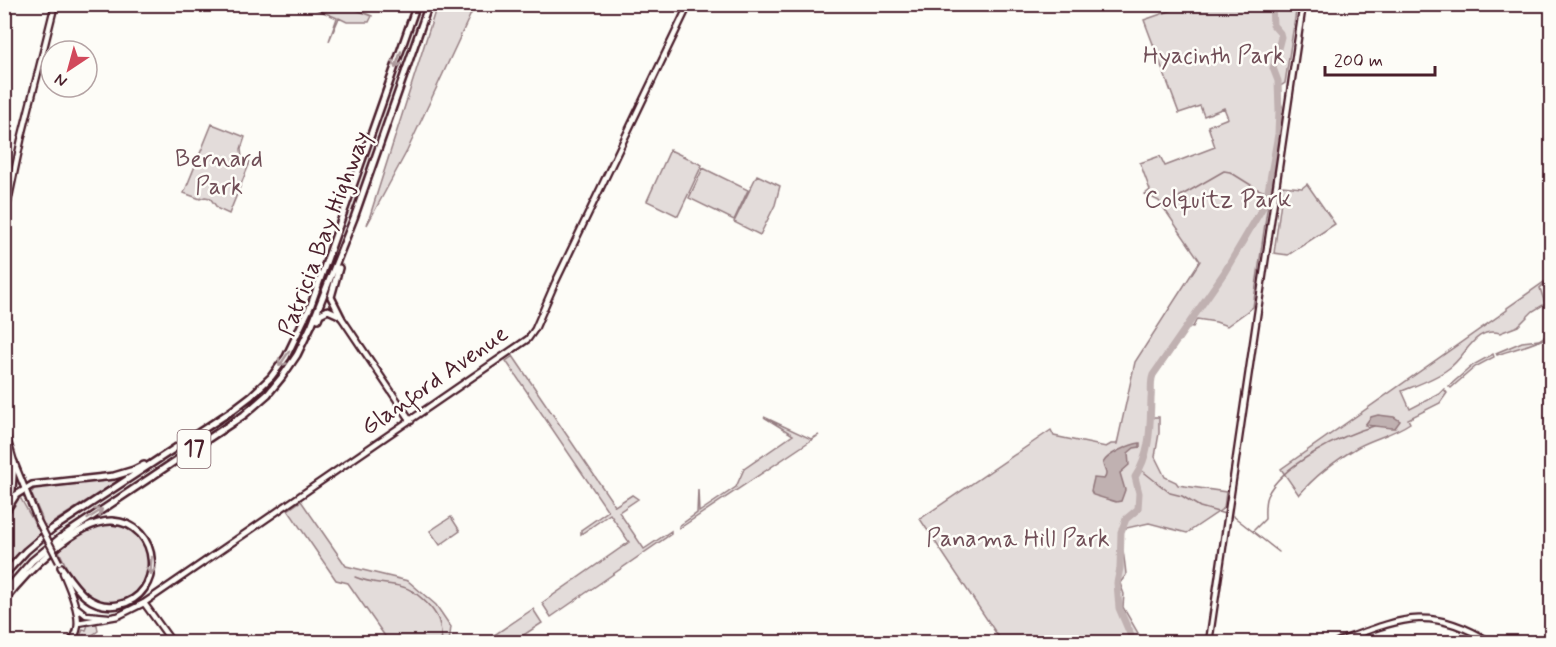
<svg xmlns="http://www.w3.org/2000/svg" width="1556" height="647" viewBox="0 0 1556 647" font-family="Mynerve,sans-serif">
	<rect width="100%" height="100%" fill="#fdfcf7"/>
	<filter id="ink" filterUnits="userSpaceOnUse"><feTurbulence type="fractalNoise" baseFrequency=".0167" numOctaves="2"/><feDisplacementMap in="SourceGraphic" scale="12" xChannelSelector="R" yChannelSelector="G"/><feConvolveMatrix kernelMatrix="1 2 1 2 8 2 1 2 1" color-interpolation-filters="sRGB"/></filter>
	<g filter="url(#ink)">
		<path fill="#e3dcda" stroke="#967e82" stroke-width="1.5" d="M307,5h37l28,11 -3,6h-22l-8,-4 -10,23 8,-23z
			M437,5h38l-68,146 -40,74z
			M1187,5h110l-12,78 -9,6 6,17 -29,201 -26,19 -11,-4 -19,-3 -4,8 -7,-1 -36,54 1,37h8v16l-4,24 10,20 11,5 2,3 48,7 -2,16 -37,25 -38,-10 -27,6c-1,16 3,30 4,46l-6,8 4,11 -1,13 19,33v2h-140l-82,-123 131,-89 3,6 52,11 5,-3h6l18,-82 65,-101 -41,-60 -14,-7 5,-4 -10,-27 20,-7 5,10 50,-19 -7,-21 20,-8 -4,-10 -20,8 -4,-10 -21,7 -35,-93z
			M212,124l33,13 -4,12 1,9 8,4 -21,52 -11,-5 -8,-11 -5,-1 -5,2 -16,-6z
			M670,150l32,15 -24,51 -31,-15z
			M703,168l45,22 -14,30 -45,-22z
			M757,175l23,11 -5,19 -15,30 -26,-13z
			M1307,184l28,40 -47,31 -14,-2 9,-67 19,2z
			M1544,282l1,1 -5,5 5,16 -12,7 -15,15 -18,7c-26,-7 -33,23 -52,36 -13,10 -31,16 -46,22l8,18 29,-15 5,-5 3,4 -7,10 -32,16 2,4c-16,11 -35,15 -52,24 -22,13 -43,29 -59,48l-18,-26 226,-159v-2z
			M1551,332v3c-16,10 -36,13 -54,20l-1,-2 26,-11 17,-2z
			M1493,354l1,3 -19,10 -24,21 -2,-2 24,-21z
			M513,356l102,150 17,-11 6,4 -19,13 25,37 27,-18v3l-120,83 -9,-14 87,-61 -19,-28 -29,20v-4l27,-19 -102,-150z
			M764,417l47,22 8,-4 -139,93 -1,-2 18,-13 1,-24 1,23 37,-25 8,-18 49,-34z
			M127,475l-72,46 -34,30 -16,17v-47l10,-22h6l14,25 7,-6 -11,-25 5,-6z
			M301,501l45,65 62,15 28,24 15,22 -2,15h-60l-41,-59 -12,-3 -48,-70z
			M451,517l9,14 -20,14 -10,-14z
			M110,523c82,14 21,114 -25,71 -13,-12 -19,-28 -26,-43 15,-14 31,-25 51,-28z
			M533,609l9,14 -29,19h-29z
			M94,623l3,2 1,6 -11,8 -3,-4 -5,5 4,-11 3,1 2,-5z"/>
		<path fill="#c0b1b1" stroke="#91777b" stroke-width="1.5" d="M1378,415l16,2 6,4 -5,7h-3l-27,-3 6,-8z
			M1140,443v4l-6,1 -6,5 1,12 -9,8 5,17 -4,11 -5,1 -23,-7 -2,-4 3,-13 10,1c5,-6 -1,-10 -1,-16 4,-9 28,-19 37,-20z"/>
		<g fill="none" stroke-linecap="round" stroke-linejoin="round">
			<path stroke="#91777b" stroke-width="1.5" d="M1257,189l11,4
				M1170,202l54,-31 6,1 24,15
				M1140,469l30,24 12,3 18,11 25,7
				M1233,516l46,36
				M1253,531l12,-12c0,-7 -1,-16 2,-23 14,-31 75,-61 107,-70
				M355,577c16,7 32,6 48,10 12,3 30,20 35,32 3,7 3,16 4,23"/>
			<path stroke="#c0b1b1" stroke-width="7" d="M1132,642l-1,-6 -12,-28 -2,-25 3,-15 1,-36 5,-13 12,-10 1,-16 -4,-16c16,-24 15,-51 16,-78 1,-9 -1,-16 2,-24l71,-102 42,-71 12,-68 1,-23 -1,-30 -5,-13 8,-31 -1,-4 -7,-8 -1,-21"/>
			<defs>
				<path id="secondary" d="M4,221l17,-81 34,-136
					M341,317l70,104
					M4,428l10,34 24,59
					M63,573c6,14 18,41 14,57 -1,4 -4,9 -7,12
					M144,603l28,39
					M75,606l11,9 22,2
					M78,623l40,-7 26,-13 384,-264 7,-10 20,-46 134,-279
					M1209,642l94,-638
					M1337,642c63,-23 92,-38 153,0"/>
				<path id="motorway" d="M339,268l-8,29 10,20
					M318,319l2,-5 8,-4 11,5
					M8,502l4,-12 2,-28
					M4,514l12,-19 16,-10 82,-9 20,-6 10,-5
					M4,575l22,-24 26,-22 178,-117 21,-16 20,-19 15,-20 25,-52 106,-301
					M4,593l28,-32 28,-23 184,-123 24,-21 14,-17 15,-22 15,-31 42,-106 75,-214
					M4,601c20,-26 72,-81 108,-80 49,2 54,75 6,84 -29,5 -43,-18 -57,-38"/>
			</defs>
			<use href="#secondary" stroke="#4a1f2b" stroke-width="9"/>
			<use href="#motorway" stroke="#4a1f2b" stroke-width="10"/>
			<use href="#secondary" stroke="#fdfcf7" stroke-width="4.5"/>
			<use href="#motorway" stroke="#fdfcf7" stroke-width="5"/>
			<defs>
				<path id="secondary-bridge" d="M38,521l21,41"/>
			</defs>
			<use href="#secondary-bridge" stroke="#4a1f2b" stroke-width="9" stroke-linecap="butt"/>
			<use href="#secondary-bridge" stroke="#fdfcf7" stroke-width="4.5"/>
		</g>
		<defs><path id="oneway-shaft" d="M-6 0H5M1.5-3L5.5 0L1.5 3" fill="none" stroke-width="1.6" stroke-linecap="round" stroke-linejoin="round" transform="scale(1.5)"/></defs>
		<g stroke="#ac999b">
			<use href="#oneway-shaft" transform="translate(398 60) rotate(109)"/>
			<use href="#oneway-shaft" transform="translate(284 359) rotate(124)"/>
			<use href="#oneway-shaft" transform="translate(95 514) rotate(-33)"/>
			<use href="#oneway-shaft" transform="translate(151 566) rotate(94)"/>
		</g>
	</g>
	<g text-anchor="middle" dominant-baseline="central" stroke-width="5" stroke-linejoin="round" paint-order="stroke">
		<rect fill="#fdfcf7" stroke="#806168" stroke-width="1.5" x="177.5" y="430" width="33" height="38" rx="4.5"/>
		<g font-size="22" font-weight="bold" fill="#4a1f2b">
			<text x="194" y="449">17</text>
		</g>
		<g font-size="24" fill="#704e57" stroke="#fdfcf7">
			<text x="1214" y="56">Hyacinth Park</text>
			<text x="219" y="159">Bernard<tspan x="219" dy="28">Park</tspan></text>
			<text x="1218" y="200">Colquitz Park</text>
			<text x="1018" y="539">Panama Hill Park</text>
		</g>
		<g font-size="24" fill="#4a1f2b" stroke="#fdfcf7">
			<text transform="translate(325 234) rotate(-69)">Patricia Bay Highway</text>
			<text transform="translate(435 381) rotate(-35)">Glanford Avenue</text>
		</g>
	</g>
	<rect width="1556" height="647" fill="none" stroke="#fdfcf7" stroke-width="24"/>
	<rect x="12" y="12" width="1532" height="623" fill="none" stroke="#4a1f2b" stroke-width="2" filter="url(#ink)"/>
	<g transform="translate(69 69) rotate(216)"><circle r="28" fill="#fdfcf7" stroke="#b5a4a5" stroke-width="1.5"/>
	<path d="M0-4.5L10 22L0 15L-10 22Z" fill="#d1495b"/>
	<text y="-9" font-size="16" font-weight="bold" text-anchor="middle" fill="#4a1f2b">N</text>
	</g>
	<path d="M1325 66v9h110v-9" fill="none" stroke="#4a1f2b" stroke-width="3"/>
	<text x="1334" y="66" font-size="18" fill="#4a1f2b" stroke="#fdfcf7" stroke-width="4.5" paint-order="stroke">200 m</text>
</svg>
